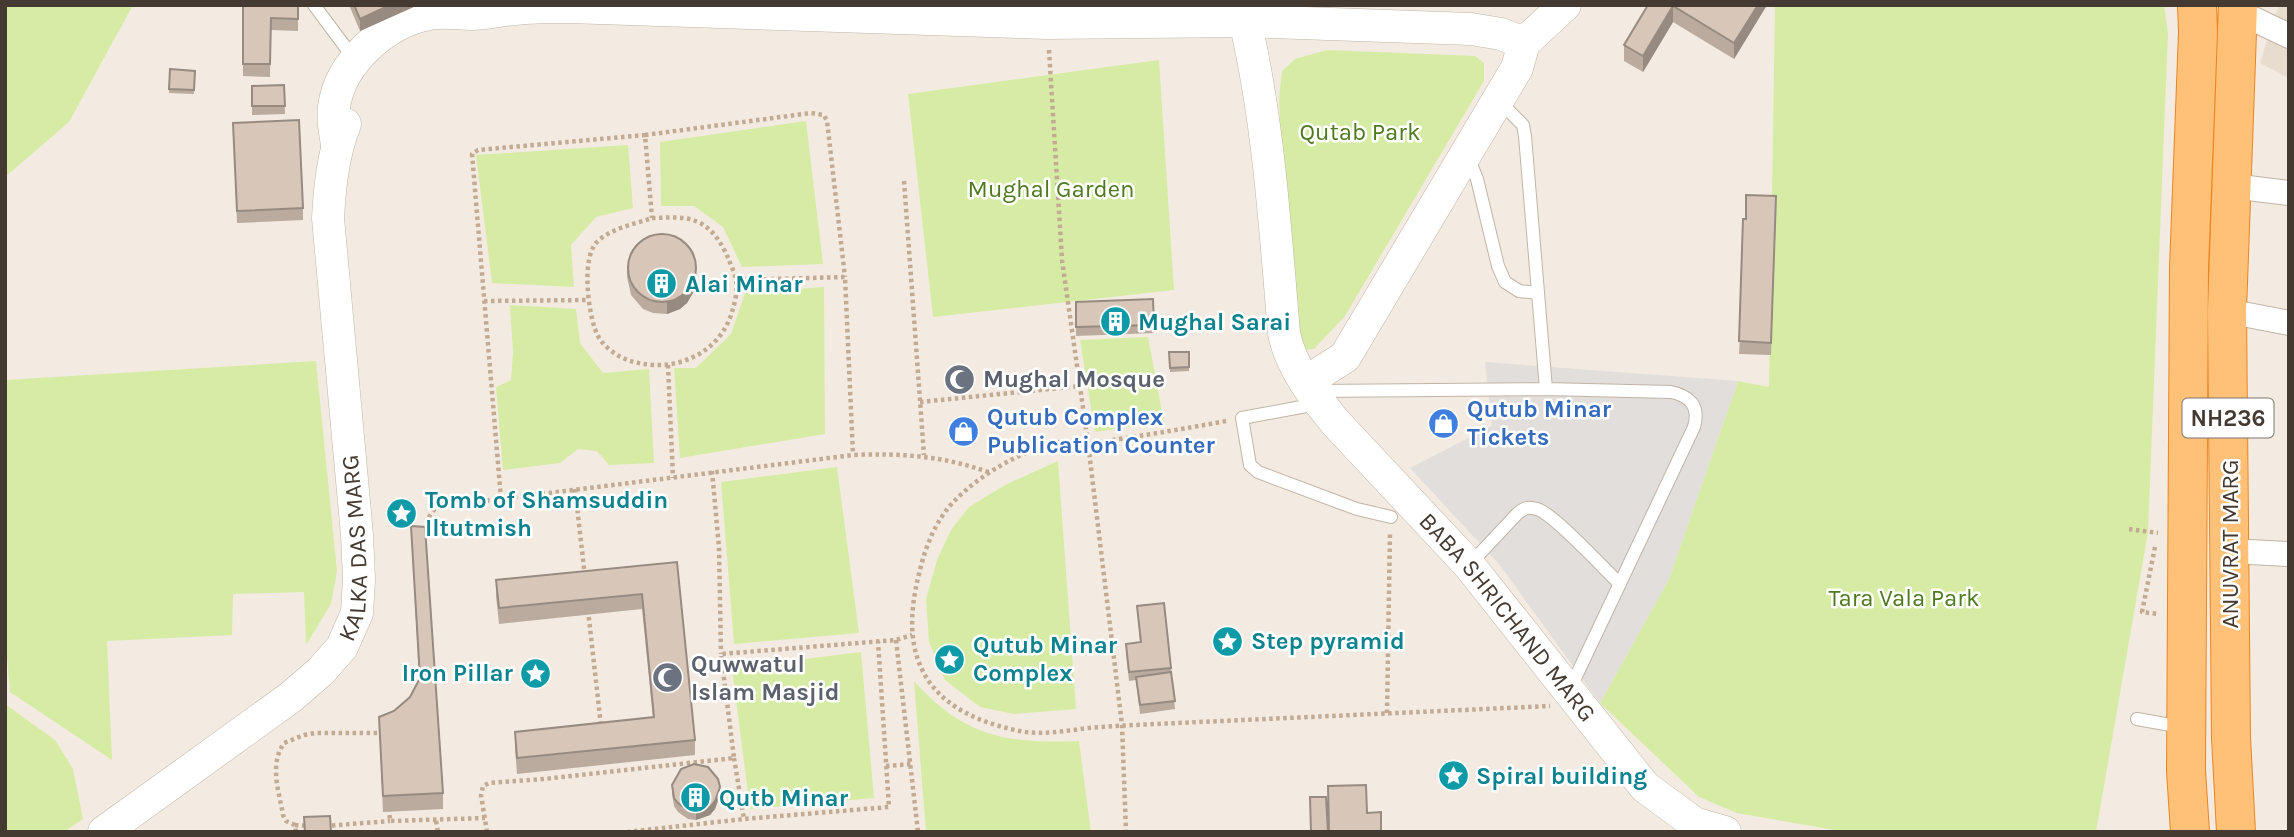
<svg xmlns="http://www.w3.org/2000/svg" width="2294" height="837" viewBox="0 0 2294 837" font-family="Karla,sans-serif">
	<rect width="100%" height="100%" fill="#f3ebe1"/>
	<path fill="#e7dcce" d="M2280,5h9v73l-29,-15 14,-45z"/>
	<path fill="#d6eca5" d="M5,5h128l-64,117 -64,55z
		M1775,5h389l4,28 -20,499 -52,300h-250l-109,-19 -38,-16 -99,-94 69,-124 69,-198 31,6z
		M1327,50l148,6 9,7v18l-139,235 -31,33 -11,1 -14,-15 -10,-237 3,-27 13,-12z
		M1159,60l15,230 -241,27 -25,-223z
		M806,121l17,143 -81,3 -19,-40 -29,-21h-33l-1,-64z
		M628,145l5,63 -37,9 -25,28 3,42 -82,-4 -16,-128z
		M824,287l1,147 -145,24 -6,-90h22l35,-34 14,-41z
		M510,305l66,4 4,34 23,30 46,-4 5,94 -45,2 -12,-14 -19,-2 -18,14 -57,7 -7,-83 15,-7 2,-28z
		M1148,337l16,85 -69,10 -15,-92z
		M316,361l21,210 -6,33 -25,41 -2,-53 -71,2 -1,41 -125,6 5,119 -102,-68 -5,-59v-253z
		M1058,461l18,248 -62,5 -34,-7 -35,-27 -16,-38 -3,-43 11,-39 14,-30 18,-23 36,-22z
		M837,467l22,166 -125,11 -13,-162z
		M861,652l13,146 -124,11 -18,-141z
		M914,681c50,56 93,63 165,60l12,91h-165z
		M5,704l50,36 18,29 10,50 -19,13h-59z"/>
	<path fill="#e2dedb" d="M1485,362l253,19 -69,198 -69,124 -101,-139 -89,-96 82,-42z"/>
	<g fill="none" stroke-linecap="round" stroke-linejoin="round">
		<defs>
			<path id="service" d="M314,5l41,55
				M1498,100l25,25 2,11 21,253
				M1468,157l9,22 21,87 7,16 14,9 19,2
				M1315,391l231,-2 125,3c19,4 29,14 23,35l-124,262
				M1317,404l-75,14 8,47 8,7 99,37 34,8
				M1469,565l48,-51c7,-6 11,-8 20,-5 17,5 67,60 83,75
				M2137,719l45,8"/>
			<path id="minor" d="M2239,12l50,24
				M2232,186l57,7
				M2227,311l62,12
				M2230,551l59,3"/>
			<g id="tertiary">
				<path id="s1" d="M1245,21c24,103 30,207 39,312 6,33 30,63 51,89l134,143 176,222 49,36 31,9"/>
				<path d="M337,144c-2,-12 -5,-24 -3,-37 6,-45 52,-85 95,-93 15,-3 28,0 43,0 14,0 28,-4 43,-5 17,-2 36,-2 54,-2l478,16 198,-2 226,8 30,5 23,9"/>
				<path d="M1306,382l39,-25 172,-289 7,-25 41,-38"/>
				<path id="s2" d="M104,832l187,-135 30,-26 21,-24 15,-34 2,-34 -2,-44 -29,-317c2,-33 5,-64 17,-94"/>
			</g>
			<path id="trunk" d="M2190,832l-4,-61 3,-503 9,-236 -1,-27
				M2236,832l-5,-94 -4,-427 11,-306"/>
		</defs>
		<use href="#service" stroke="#c1b4a6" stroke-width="14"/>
		<use href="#minor" stroke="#c1b4a6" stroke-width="26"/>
		<use href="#tertiary" stroke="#c1b4a6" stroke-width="33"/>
		<use href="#trunk" stroke="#ec8521" stroke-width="40"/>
		<path stroke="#c2aa93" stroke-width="4.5" stroke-dasharray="3.5 3.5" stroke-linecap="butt" d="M1049,50l13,210 26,183 34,282 4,107
			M645,135l166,-22 13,2 3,6 18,156
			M904,181l20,274
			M652,218c16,0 33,-3 48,5 14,7 23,23 29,37 2,6 6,13 7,20 2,10 -1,22 -4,32 -10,34 -42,54 -77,53 -17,-1 -31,-4 -45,-15 -7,-6 -12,-12 -15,-21 -7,-20 -14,-73 3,-88 14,-13 37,-17 54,-23z
			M736,280l109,-3 8,178
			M484,301l104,-1
			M668,365l5,113
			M920,402l160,-16
			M1226,421c-43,8 -85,15 -128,21 -15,2 -30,-2 -45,1 -10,1 -22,8 -32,12 -26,12 -58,33 -76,57 -13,18 -21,40 -26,62 -22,86 9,137 96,156 24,6 49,1 73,-2 23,-2 45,-3 68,-4 131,-6 263,-12 394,-18
			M712,471l7,77 2,106
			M575,489l10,88
			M501,499l-29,-345 6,-4 167,-15 7,83
			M2129,529l29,4
			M425,538c2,-15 2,-26 16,-33l60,-6 352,-44c50,-2 91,1 138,18
			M2155,547l-13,65 16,2
			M588,610l13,116
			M896,640l22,192
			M1387,713l3,-181
			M734,758l10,61 145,-12 -11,-166
			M886,766l25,-2
			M389,808l1,13 95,-3
			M436,821l2,11
			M295,825l-9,-4 -3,-6c-4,-24 -14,-50 1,-72l20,-8 11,-2h67
			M325,826l65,-5
			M296,832l-1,-7 14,1
			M487,832l-6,-37 2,-9 6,-3 55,-4 190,-21 -13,-104 175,-14 16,-5
			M627,832l117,-13"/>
		<use href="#service" stroke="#fff" stroke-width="12"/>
		<use href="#minor" stroke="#fff" stroke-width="24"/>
		<use href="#tertiary" stroke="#fff" stroke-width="32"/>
		<use href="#trunk" stroke="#ffc177" stroke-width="38"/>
	</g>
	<path fill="#baab9e" d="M243,5h55v26l-27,-1 -1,47 -27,-1z
		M349,5h69l-58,26z
		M1648,5h119l-33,54 -61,-37 -30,50 -19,-11v-16z
		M170,69l25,2 -1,23 -25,-1z
		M284,85l1,29 -33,1v-29z
		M233,123l70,85v12l-66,3z
		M1776,209l-5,146 -32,-1 7,-135z
		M627,265l69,11 -2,15 -7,12 -7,6 -13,5 -14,-1 -10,-4 -12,-14 -4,-18z
		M1153,299l1,34 -78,3v-34z
		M1169,352h20v19l-19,1z
		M411,526l32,267v16l-60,3 -4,-95 15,-6 16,-14 9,-18z
		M677,562l18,178v15l-178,19 -2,-27v-15l138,-14 -11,-109 -143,15 -3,-28v-16z
		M1137,606l34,62 4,41 -35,5 -4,-34 -7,1 -3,-29v-8l14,-2z
		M672,785l48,10 -5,14 -5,6 -14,5 -8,-1 -10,-7 -4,-6 -2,-12z"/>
	<path fill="#978b81" d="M390,5h28l-58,26v-12z
		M1758,5h9l-33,54v-16z
		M1673,6v16l-30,50v-16z
		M696,264l-2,27 -7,12 -7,6 -13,5v-12z
		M720,787v8l-5,14 -5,6 -14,5v-9z"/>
	<path fill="#d8c7b8" stroke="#978b81" stroke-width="2" d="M243,5h55v14l-27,-1 -1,46h-27z
		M354,5h36l-30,14z
		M1648,5h110l-24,38 -61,-37 -30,50 -19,-11z
		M170,69l25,2 -1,19 -25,-1z
		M284,85l1,21h-33v-20z
		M299,120l4,88 -66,3 -4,-88z
		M1746,195l30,1 -5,147 -32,-2 4,-122h3z
		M628 268a34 34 0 1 1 68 0a34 34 0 1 1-68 0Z
		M1153,299l1,26 -78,2v-25z
		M1169,352h20v15l-19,1z
		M411,526l14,1 18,266 -60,3 -4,-79 15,-6 16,-14 10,-19z
		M677,562l18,178 -178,18 -2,-26 139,-15 -12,-123 -143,14 -3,-28z
		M1164,603l7,65 -42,4 -3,-28 15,-2 -4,-36z
		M1171,672l4,29 -35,4 -4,-28z
		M694,764l14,3 10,12 2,8 -5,14 -5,6 -14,4 -8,-1 -10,-7 -4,-5 -2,-13 9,-16z
		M1366,785l1,28 14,-1v20h-52l-1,-46z
		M1310,797h16l2,35h-17z
		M330,816l1,16h-26l-1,-15z"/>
	<defs>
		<symbol id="building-disc" viewBox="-11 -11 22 22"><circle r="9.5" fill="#0f9aa8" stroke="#fff"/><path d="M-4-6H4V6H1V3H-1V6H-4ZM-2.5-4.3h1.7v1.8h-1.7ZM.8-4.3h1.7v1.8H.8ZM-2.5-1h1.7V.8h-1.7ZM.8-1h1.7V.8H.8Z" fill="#fff"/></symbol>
		<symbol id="mosque-disc" viewBox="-11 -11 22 22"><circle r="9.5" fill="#6b7280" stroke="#fff"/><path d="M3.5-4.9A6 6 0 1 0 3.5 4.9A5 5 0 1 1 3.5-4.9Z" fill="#fff"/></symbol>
		<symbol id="shop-disc" viewBox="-11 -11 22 22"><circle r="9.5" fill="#3f7fe0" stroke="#fff"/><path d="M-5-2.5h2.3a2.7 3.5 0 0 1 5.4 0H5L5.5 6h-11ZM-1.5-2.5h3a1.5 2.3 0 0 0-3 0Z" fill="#fff"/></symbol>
		<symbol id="sight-disc" viewBox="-11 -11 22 22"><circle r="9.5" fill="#0f9aa8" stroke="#fff"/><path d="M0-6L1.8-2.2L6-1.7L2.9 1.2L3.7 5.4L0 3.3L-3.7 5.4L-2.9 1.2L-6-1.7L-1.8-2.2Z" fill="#fff"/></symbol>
	</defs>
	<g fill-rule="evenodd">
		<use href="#building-disc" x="644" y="266" width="35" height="35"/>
		<use href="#building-disc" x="1098" y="304" width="35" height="35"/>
		<use href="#mosque-disc" x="942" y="362" width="35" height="35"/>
		<use href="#shop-disc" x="1426" y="406" width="35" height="35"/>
		<use href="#shop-disc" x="946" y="414" width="35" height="35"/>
		<use href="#sight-disc" x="384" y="496" width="35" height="35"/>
		<use href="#sight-disc" x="1210" y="624" width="35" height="35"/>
		<use href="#sight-disc" x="932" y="642" width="35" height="35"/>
		<use href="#sight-disc" x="518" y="656" width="35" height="35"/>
		<use href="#mosque-disc" x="650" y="660" width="35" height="35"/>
		<use href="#sight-disc" x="1436" y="758" width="35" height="35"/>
		<use href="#building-disc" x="678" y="780" width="35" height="35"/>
	</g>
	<g text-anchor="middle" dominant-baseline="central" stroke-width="5" stroke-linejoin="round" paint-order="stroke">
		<rect fill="#fff" stroke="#7c756f" stroke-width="2" x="2182.5" y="398.5" width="91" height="39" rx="5"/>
		<g font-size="23" font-weight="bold" fill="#443a31">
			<text x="2228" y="418">NH236</text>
		</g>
		<g font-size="24" fill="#4f7a20" stroke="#fff">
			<text x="1360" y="132">Qutab Park</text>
			<text x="1051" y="189">Mughal Garden</text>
			<text x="1904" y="598">Tara Vala Park</text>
		</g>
		<g font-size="24" font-weight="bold" fill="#0d838f" stroke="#fff" text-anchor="start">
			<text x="685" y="284">Alai Minar</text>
			<text x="1138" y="322">Mughal Sarai</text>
			<text x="425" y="500">Tomb of Shamsuddin<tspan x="425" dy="28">Iltutmish</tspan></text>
			<text x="1251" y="641">Step pyramid</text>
			<text x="973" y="645">Qutub Minar<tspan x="973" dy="28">Complex</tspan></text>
			<text x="513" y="673" text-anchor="end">Iron Pillar</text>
			<text x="1476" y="776">Spiral building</text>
			<text x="719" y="798">Qutb Minar</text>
		</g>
		<g font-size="24" font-weight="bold" fill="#5b616d" stroke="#fff" text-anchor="start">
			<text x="983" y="379">Mughal Mosque</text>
			<text x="691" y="664">Quwwatul<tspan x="691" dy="28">Islam Masjid</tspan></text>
		</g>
		<g font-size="24" font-weight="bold" fill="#366cbe" stroke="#fff" text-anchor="start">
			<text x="1467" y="409">Qutub Minar<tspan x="1467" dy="28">Tickets</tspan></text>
			<text x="987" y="417">Qutub Complex<tspan x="987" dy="28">Publication Counter</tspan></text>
		</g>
		<g font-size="24" fill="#443a31" stroke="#fff">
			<text transform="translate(2230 544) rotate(-90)">ANUVRAT MARG</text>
			<text stroke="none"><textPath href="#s2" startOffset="404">KALKA DAS MARG</textPath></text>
			<text stroke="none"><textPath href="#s1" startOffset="679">BABA SHRICHAND MARG</textPath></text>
		</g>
	</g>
	<rect width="2294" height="837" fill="none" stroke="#443a31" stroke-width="14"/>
</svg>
